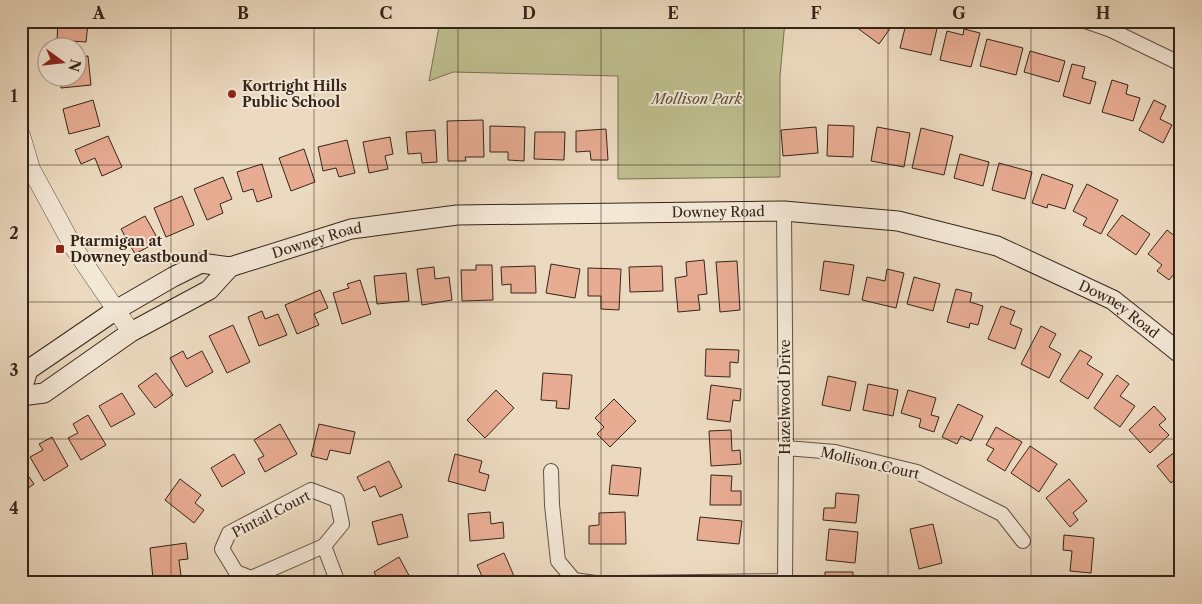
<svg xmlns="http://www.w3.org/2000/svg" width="1202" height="604" viewBox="0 0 1202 604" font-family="'Libre Caslon Text',serif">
	<rect width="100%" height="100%" fill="#ecdac0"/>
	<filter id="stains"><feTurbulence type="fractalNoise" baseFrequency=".004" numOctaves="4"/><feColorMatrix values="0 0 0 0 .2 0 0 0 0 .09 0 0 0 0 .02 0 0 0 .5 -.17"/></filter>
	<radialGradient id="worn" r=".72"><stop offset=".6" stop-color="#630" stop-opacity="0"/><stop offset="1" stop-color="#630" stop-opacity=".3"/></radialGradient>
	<path fill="#bebd8e" stroke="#7a7154" d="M440,21h345l-5,55v101l-162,2v-103l-165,-4 -24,9z"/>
	<path fill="#e8ac93" stroke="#352519" d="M58,21h26v2h4l-2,19 -29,-2z
		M848,21h44l2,2 -15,21z
		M921,21l17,3 -7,31 -31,-7 6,-24 14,3z
		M964,29l16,4 -9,34 -31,-7 7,-29 16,4z
		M987,39l36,9 -7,27 -36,-9z
		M1030,51l35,10 -6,21 -35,-10z
		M88,56l3,29 -30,3 -1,-10h18v-21z
		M1072,64l13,3 -3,11 14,4 -6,22 -27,-8z
		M1112,80l16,5 -2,9 14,4 -7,23 -31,-9z
		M93,100l7,26 -31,8 -6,-25z
		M1154,100l12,6 -6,13 12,6 -9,18 -24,-13z
		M483,120l1,37h-19l1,4h-18l-1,-40z
		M828,125l26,1 -1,31 -26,-1z
		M490,126l35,1 -1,34 -16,-1v-8h-18z
		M816,127l2,26 -35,3 -2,-26z
		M877,127l33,6 -6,34 -33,-6z
		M921,128l32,8 -9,39 -32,-7z
		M606,129l2,31h-17l-1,-9 -14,1v-21z
		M435,130l2,32 -15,1 -1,-10 -13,1 -2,-22z
		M535,132h30l-1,28 -30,-1z
		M108,136l14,31 -20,9 -7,-18 -14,6 -6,-14z
		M390,137l3,17 -8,2 3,13 -19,4 -6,-31z
		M347,140l8,33 -16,4 -3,-9 -13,3 -5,-24z
		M304,149l11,33 -24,9 -12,-33z
		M960,154l29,8 -6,24 -29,-8z
		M999,163l33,9 -7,27 -33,-9z
		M262,164l10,33 -15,5 -4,-13 -10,3 -6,-20z
		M1042,174l31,11 -8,24 -17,-5 -1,4 -15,-5z
		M223,177l9,22 -12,5 3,9 -16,7 -13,-31z
		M1087,184l31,16 -17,34 -18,-9 4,-7 -14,-7z
		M182,196l12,29 -28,12 -12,-29z
		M1122,215l28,19 -14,21 -29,-20z
		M145,216l14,25 -24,13 -14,-25z
		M1167,230l14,11v25l-12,14 -12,-9 5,-6 -14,-11z
		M704,260l3,34 -9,1 2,15 -22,2 -3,-34 12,-2 -1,-14z
		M737,261l3,49 -20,2 -4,-50z
		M824,261l30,4 -5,30 -29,-5z
		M551,264l29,5 -5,29 -29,-5z
		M476,265h16l1,35 -31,1 -1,-31h15z
		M535,266l1,27h-25v-9l-9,1 -1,-18z
		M662,266l1,25 -33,1 -1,-25z
		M434,267l1,12 14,-2 3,23 -30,5 -5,-36z
		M588,268l33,1 -2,41 -18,-1v-13h-13z
		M887,269l17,4 -8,35 -34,-8 5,-23 18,4z
		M406,273l3,28 -32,3 -3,-28z
		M914,277l26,7 -7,27 -26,-7z
		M360,280l11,34 -29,10 -9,-31 16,-5 -2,-4z
		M1181,282v12l-6,-5z
		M956,289l16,4 -2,9 13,4 -5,19 -8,-2 -1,5 -22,-6z
		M320,290l8,18 -14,6 5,11 -22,9 -12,-29z
		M1001,306l14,5 -5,13 12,5 -7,20 -27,-10z
		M262,311l3,8 13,-5 9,21 -28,11 -11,-29z
		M233,325l17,37 -23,11 -18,-37z
		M1041,326l15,8 -7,13 12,7 -12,24 -28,-14z
		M706,349l33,1 -1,13 -8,-1v15l-25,-1z
		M1080,350l12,7 -5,7 16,10 -15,25 -28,-18z
		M183,351l4,8 15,-8 11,21 -27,15 -16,-29z
		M156,373l17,22 -18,13 -17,-22z
		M543,373l29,2 -3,34 -13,-1 1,-7 -16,-1z
		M1117,375l12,9 -9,12 15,10 -15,21 -26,-19z
		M828,376l28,6 -6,29 -28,-6z
		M868,384l30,6 -5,26 -30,-6z
		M711,385l30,4 -1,12 -7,-1 -3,22 -23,-3z
		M496,390l18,18 -29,30 -18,-18z
		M908,390l28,8 -5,17 8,2 -5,15 -15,-5 2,-8 -20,-6z
		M122,393l13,21 -24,13 -12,-21z
		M614,399l22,22 -26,26 -13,-13 7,-7 -9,-9z
		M958,404l25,12 -12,25 -10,-5 -4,8 -15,-7z
		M1154,406l12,13 -7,6 10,10 -19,18 -21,-23z
		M88,415l18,30 -25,15 -13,-22 10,-5 -5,-9z
		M280,424l17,30 -32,18 -7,-13 6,-3 -10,-16z
		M319,424l36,8 -5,22 -20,-4 -3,10 -16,-4z
		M996,427l26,15 -17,29 -18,-11 7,-11 -8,-4z
		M731,430l1,21 8,-1 1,14 -30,2 -2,-35z
		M52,437l16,29 -24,15 -14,-24 13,-7 -4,-6z
		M1030,446l27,18 -18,28 -28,-19z
		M1181,447v27l-10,9 -14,-17z
		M234,454l11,19 -23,14 -11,-19z
		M455,454l27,7 -3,11 10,3 -4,16 -37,-10z
		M389,461l13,26 -22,10 -5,-11 -11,5 -7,-14z
		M612,465l29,3 -3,28 -29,-2z
		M22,467l12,17 -9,6 4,5 -8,5z
		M711,475l21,1 -1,15h10v14h-31z
		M180,479l21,16 -6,8 9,7 -10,13 -29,-23z
		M1069,479l18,22 -14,12 5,7 -8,7 -24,-29z
		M836,493l23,2 -3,28 -33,-3 1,-12h11z
		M490,512l1,12 12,-2 1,16 -34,3 -2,-27z
		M625,512l1,32h-37v-18l10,-1v-12z
		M402,514l6,23 -30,8 -6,-23z
		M700,517l42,4 -3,23 -42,-4z
		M933,524l9,39 -23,6 -9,-40z
		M829,529l29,3 -3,31 -29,-3z
		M1064,535l30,3 -3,35 -21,-2 2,-20 -9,-1z
		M186,543l2,16 -9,1 2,16 -28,3 -3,-31z
		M504,553l13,30h-32l-8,-18z
		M399,557l13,24 -4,2h-28l-6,-11z
		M825,572h28v11h-28z"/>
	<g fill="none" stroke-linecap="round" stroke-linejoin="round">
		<defs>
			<path id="minor" d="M1085,21l26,9 70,34
				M784,211l2,237 -1,135
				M786,448l49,4 82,20 85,42 21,27
				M551,471l1,34 6,56 16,19 21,3
				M311,490l26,10 5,24 -18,22 -73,32 -15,-6 -14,-23 7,-16z
				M324,546l14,37
				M625,583l160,-2"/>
			<path id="tertiary" d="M21,135l10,34 43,79 57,84"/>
			<g id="secondary">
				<path id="s1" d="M21,393l7,-23 88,-60 57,-33 28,-14 29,4 121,-38 106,-14 327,-4 114,10 99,25 116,54 68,54"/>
				<path d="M21,396l23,-3 87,-61 78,-42 21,-23"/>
			</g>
		</defs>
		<use href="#minor" stroke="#635243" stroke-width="16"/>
		<use href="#tertiary" stroke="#635243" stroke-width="19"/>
		<use href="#secondary" stroke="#352519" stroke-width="21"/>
		<use href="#minor" stroke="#f3e7d6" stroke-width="14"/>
		<use href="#tertiary" stroke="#f3e7d6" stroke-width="18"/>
		<use href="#secondary" stroke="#f3e7d6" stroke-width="19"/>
	</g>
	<path fill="none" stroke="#352519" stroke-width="1" stroke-opacity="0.55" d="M171,21v562M314,21v562M458,21v562M601,21v562M744,21v562M888,21v562M1031,21v562M21,165h1160M21,302h1160M21,439h1160"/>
	<g fill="#8f2418" stroke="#f3e7d6" stroke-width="2">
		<circle cx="232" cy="94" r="5"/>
		<rect x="55" y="244" width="10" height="10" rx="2.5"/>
	</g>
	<g text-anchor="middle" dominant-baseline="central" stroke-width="4" stroke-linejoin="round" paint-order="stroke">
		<g font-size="14" font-weight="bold" fill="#352519" stroke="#f3e7d6" text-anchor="start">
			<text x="242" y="86">Kortright Hills<tspan x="242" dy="16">Public School</tspan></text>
			<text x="70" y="241">Ptarmigan at<tspan x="70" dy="16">Downey eastbound</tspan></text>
		</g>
		<g font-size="14" font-style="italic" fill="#574b36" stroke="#f3e7d6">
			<text x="697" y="99">Mollison Park</text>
		</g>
		<g font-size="14" fill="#352519" stroke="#f3e7d6">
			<text stroke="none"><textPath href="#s1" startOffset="752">Downey Road</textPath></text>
			<text stroke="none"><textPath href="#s1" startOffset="348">Downey Road</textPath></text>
			<text stroke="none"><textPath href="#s1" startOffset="1172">Downey Road</textPath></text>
			<text transform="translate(785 397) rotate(-90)">Hazelwood Drive</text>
			<text transform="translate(870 463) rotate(13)">Mollison Court</text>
			<text transform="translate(271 514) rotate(-27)">Pintail Court</text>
		</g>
	</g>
	<rect width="1202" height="604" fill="none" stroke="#ecdac0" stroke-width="55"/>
	<g transform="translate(62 62) rotate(105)"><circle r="24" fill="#f3e7d6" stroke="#a7998a"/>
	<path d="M0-4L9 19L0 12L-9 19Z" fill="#8f2418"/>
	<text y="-8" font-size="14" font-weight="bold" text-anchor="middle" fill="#352519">N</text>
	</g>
	<rect x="28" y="28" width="1146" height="548" fill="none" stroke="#352519" stroke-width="2"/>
	<g font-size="16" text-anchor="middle" font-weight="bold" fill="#352519">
		<text x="99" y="19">A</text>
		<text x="243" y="19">B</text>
		<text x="386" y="19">C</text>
		<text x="529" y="19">D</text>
		<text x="673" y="19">E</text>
		<text x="816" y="19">F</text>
		<text x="959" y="19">G</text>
		<text x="1103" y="19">H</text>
		<text x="14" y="102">1</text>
		<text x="14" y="239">2</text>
		<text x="14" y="376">3</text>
		<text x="14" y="514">4</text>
	</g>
	<rect width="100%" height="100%" filter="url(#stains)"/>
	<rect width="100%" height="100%" fill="url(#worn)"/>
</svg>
